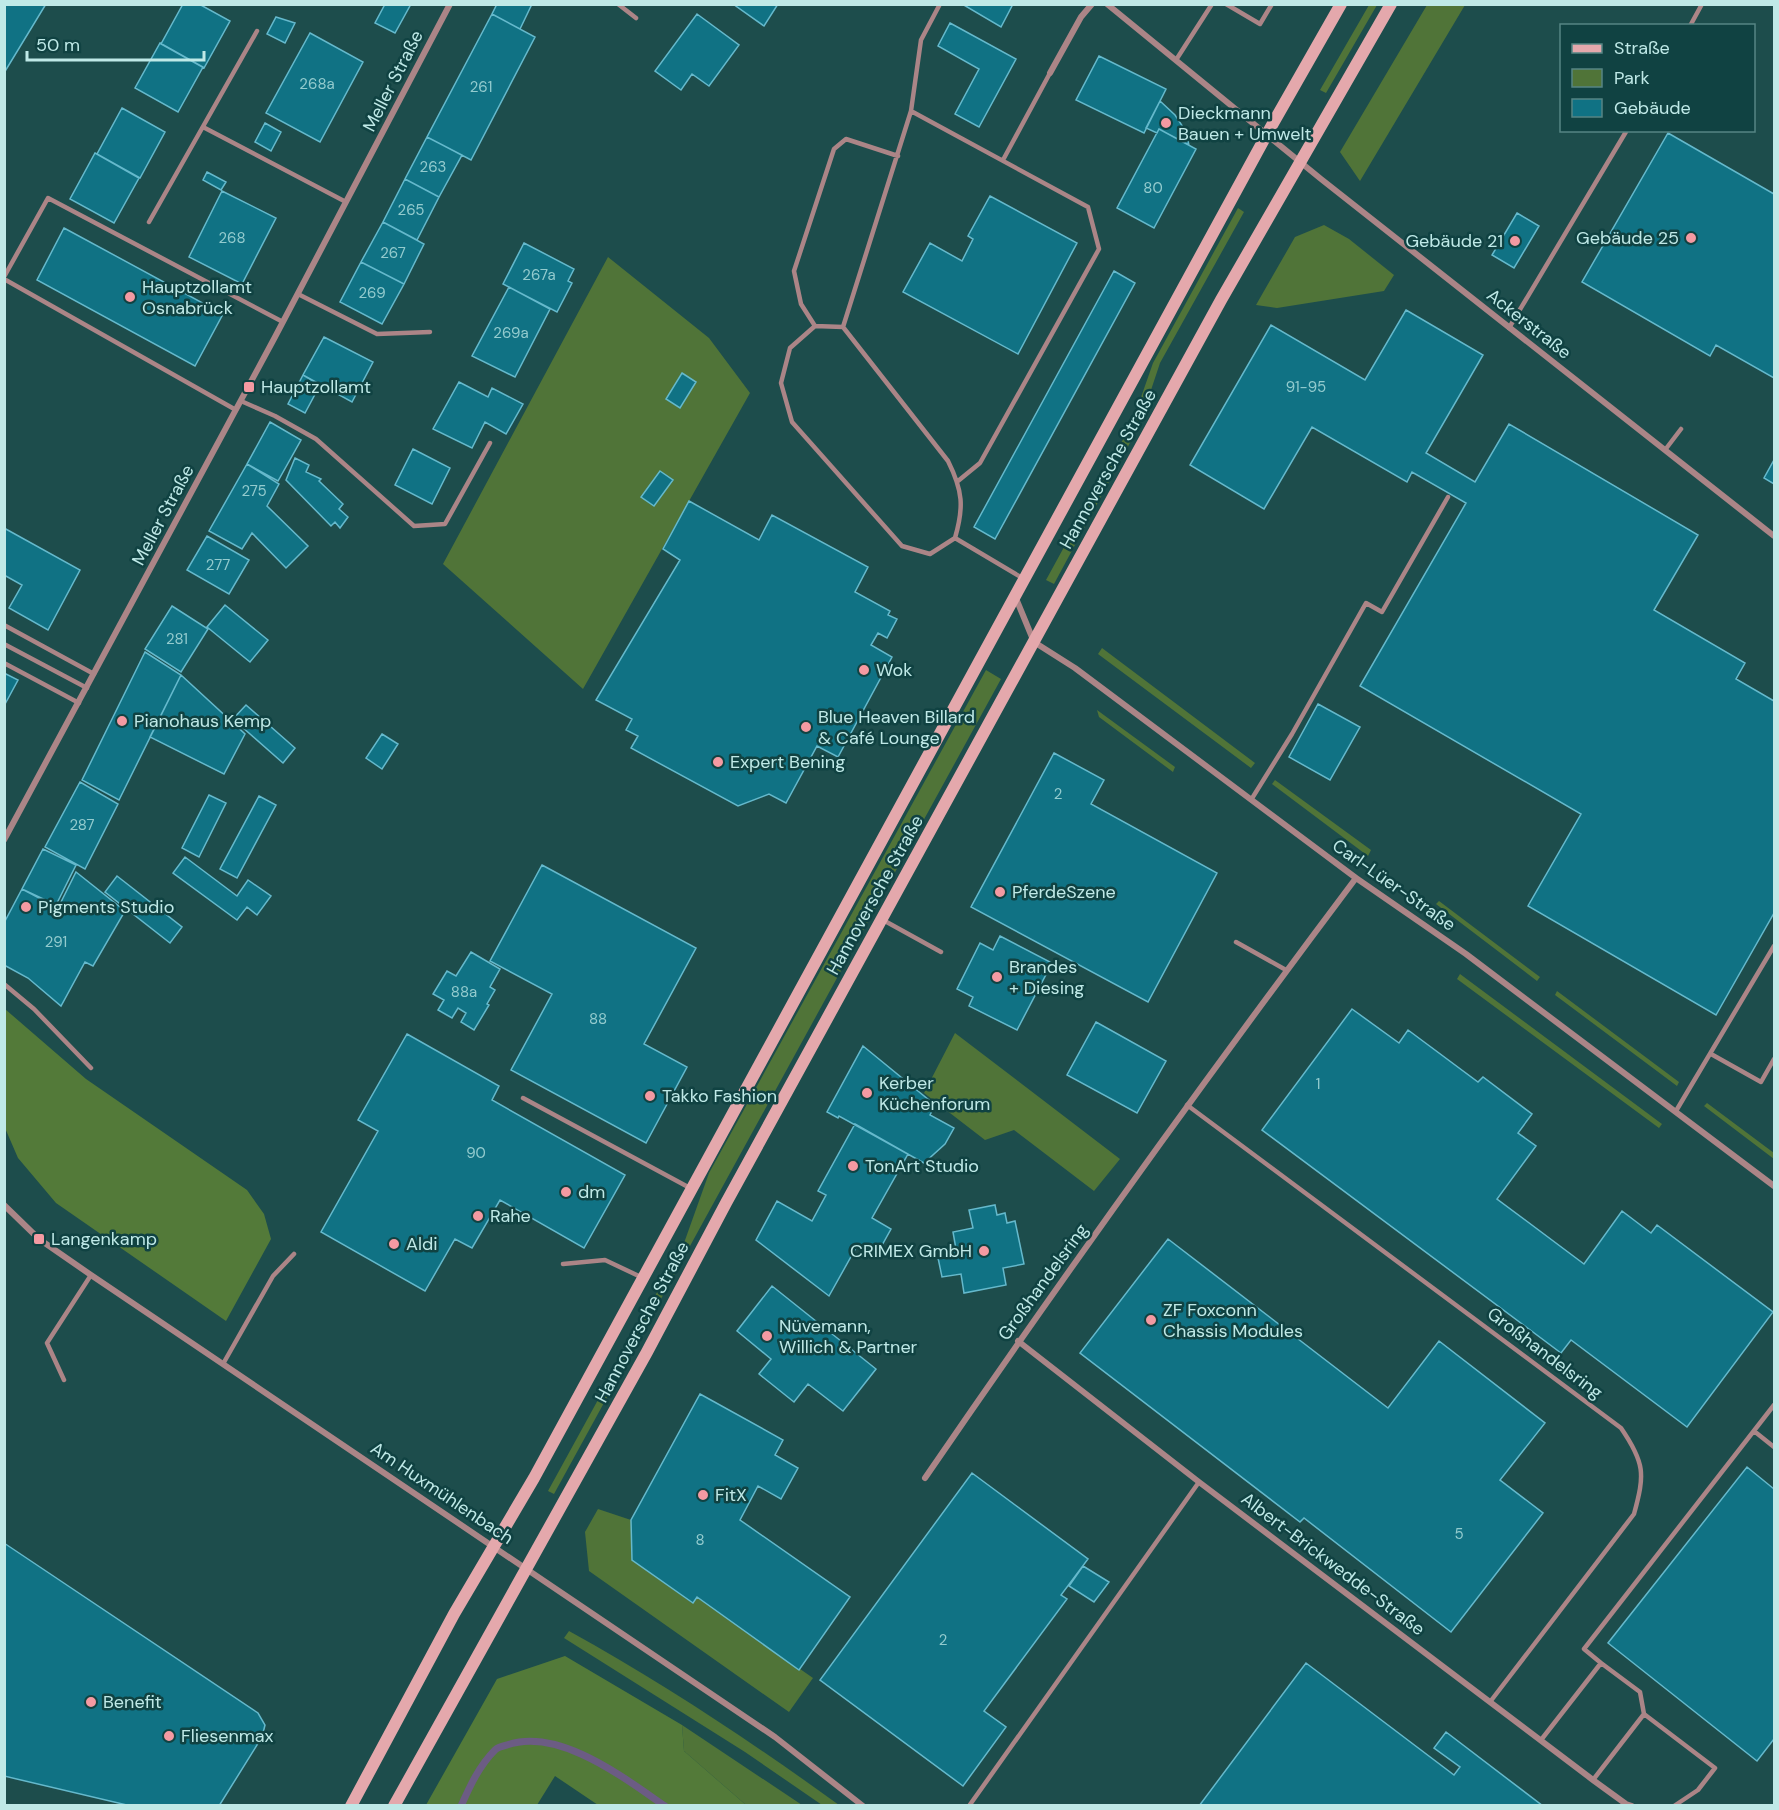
<svg xmlns="http://www.w3.org/2000/svg" width="1779" height="1810" viewBox="0 0 1779 1810" font-family="'DM Sans',sans-serif">
	<rect width="100%" height="100%" fill="#1d4d4c"/>
	<path fill="#507438" d="M1369,5h8l-51,88 -6,-3z
		M1427,5h38l-105,176 -20,-29z
		M1238,208l6,4 -84,151 -21,63 -85,158 -8,-4 86,-157 21,-60z
		M1324,225l25,14 45,36 -10,16 -107,17 -21,-3 39,-68z
		M608,257l101,81 41,55 -167,296 -140,-125z
		M1102,648l153,115 -4,5 -153,-114z
		M986,670l15,9 -447,815 -6,-3 136,-248 25,-70z
		M1097,710l78,57 -2,5 -74,-55z
		M1275,780l96,70 -3,6 -96,-72z
		M1439,901l101,76 -3,4 -101,-77z
		M1460,974l202,150 -3,4 -202,-149z
		M1557,991l122,91 -2,4 -122,-91z
		M955,1033l165,126 -26,32 -80,-61 -29,10 -61,-47z
		M1707,1103l67,50v6l-70,-53z
		M598,1509l33,11 1,40 60,43 5,-6 116,81 -24,34 -200,-141 -4,-39z
		M569,1631c94,52 183,111 270,174h-17l-77,-53 -181,-114z
		M682,1725l120,80h-56l-62,-54z"/>
	<path fill="#537a39" d="M5,1009l81,70 161,111 17,24 7,25 -45,82 -170,-118 -38,-45 -13,-30z
		M565,1656l117,69 2,26 62,54h-148l-43,-29 -18,29h-111l71,-126z"/>
	<g fill="none" stroke-linecap="round" stroke-linejoin="round">
		<path stroke="#6c5c84" stroke-width="7" d="M461,1806c9,-20 18,-40 34,-56 3,-3 8,-4 12,-5 52,-18 117,33 158,61"/>
	</g>
	<path fill="#107284" stroke="#65b9cc" stroke-width="1.5" d="M4,4h42l-42,69z
		M183,4h16l31,17 -26,47 -43,-24z
		M381,4h30l-16,29 -20,-10 9,-17z
		M497,4h35l-12,25 -28,-15z
		M733,4h45l-14,22z
		M962,4h51l-12,23z
		M492,14l43,23 -64,123 -44,-23z
		M697,14l42,31 -30,41 -17,-12 -11,16 -26,-19z
		M276,17l19,6 -10,20 -18,-9z
		M950,23l66,36 -37,68 -24,-13 24,-45 -41,-23z
		M310,33l53,29 -43,80 -54,-29z
		M160,43l43,24 -25,45 -43,-24z
		M1099,56l67,33 -22,44 -68,-33z
		M1160,101l15,14 10,15 4,15 -30,-16 -2,4 -11,-5z
		M122,108l43,24 -25,46 -43,-24z
		M265,123l16,9 -10,19 -16,-9z
		M1159,129l37,20 -42,79 -37,-20z
		M1668,133l106,61v184l-58,-33 -6,11 -128,-74z
		M427,137l35,18 -23,42 -34,-18z
		M95,153l44,25 -25,45 -44,-24z
		M207,172l19,10 -5,8 -18,-10z
		M405,179l34,18 -22,43 -34,-18z
		M222,191l54,27 -34,66 -53,-27z
		M990,196l87,47 -59,111 -115,-62 27,-49 32,18 11,-22 -5,-3z
		M1517,213l22,13 -25,42 -22,-13z
		M383,222l41,22 -20,40 -43,-22z
		M64,228l159,86 -28,52 -158,-86z
		M524,243l50,26 -6,12 4,2 -15,29 -54,-28z
		M361,262l43,22 -22,40 -42,-22z
		M1114,271l21,12 -140,256 -21,-12z
		M509,287l41,22 -35,68 -43,-21z
		M1406,310l77,45 -57,98 49,29 34,-58 189,111 -44,75 91,53 -9,16 38,22v212l-58,102 -188,-109 53,-92 -221,-128 106,-183 -54,-31 -5,10 -95,-55 -48,82 -74,-44 81,-140 94,55z
		M324,337l49,25 -21,40 -49,-27z
		M682,373l14,9 -16,26 -14,-9z
		M303,375l17,10 -15,28 -17,-9z
		M459,382l29,15 4,-9 31,16 -17,30 -21,-12 -13,26 -39,-19z
		M270,422l31,18 -23,41 -31,-17z
		M413,449l37,19 -18,36 -37,-19z
		M295,458l14,7 -3,7 15,7 -2,2 24,23 -4,5 9,8 -8,11 -5,-6 -4,4 -45,-46z
		M1774,460v24l-10,-6z
		M247,464l32,20 -12,22 41,40 -22,22 -34,-35 -10,16 -33,-18z
		M660,471l13,9 -19,26 -13,-9z
		M689,501l70,39 13,-25 96,52 -13,25 35,19 -2,4 9,4 -10,19 -9,-5 -7,12 21,12 -54,100 -21,-11 -31,57 -17,-9 -31,12 -107,-58 7,-12 -12,-6 6,-11 -36,-19 84,-140 -17,-11z
		M4,528l76,42 -32,60 -39,-22 13,-23 -18,-10z
		M207,536l42,24 -20,34 -42,-24z
		M225,605l43,35 -18,22 -43,-35z
		M172,606l36,23 -27,43 -36,-23z
		M145,652l36,23 -62,125 -37,-20z
		M4,673l14,7 -14,26z
		M181,675l64,59 -21,40 -74,-37z
		M1318,704l42,23 -30,53 -41,-23z
		M246,705l49,43 -12,15 -50,-44z
		M382,734l16,10 -16,25 -16,-11z
		M1054,753l50,27 -13,24 126,69 -69,129 -177,-95z
		M80,782l38,22 -33,65 -40,-22z
		M209,795l17,8 -27,54 -17,-9z
		M259,796l17,9 -39,73 -17,-9z
		M43,849l33,16 -20,40 -34,-16z
		M185,857l52,39 11,-16 23,16 -14,19 -10,-8 -10,13 -64,-47z
		M542,865l154,83 -52,96 43,23 -41,76 -135,-73 41,-76 -62,-33z
		M76,872l49,39 -32,55 -8,-4 -24,44 -33,-28 -24,-13v-42l18,-34 36,19z
		M117,876l65,51 -12,16 -65,-51z
		M1000,936l52,27 -35,67 -48,-24 4,-9 -16,-8 23,-46 13,7z
		M471,952l29,17 -10,18 5,3 -8,14 2,1 -15,25 -13,-8 5,-9 -8,-5 -6,10 -14,-8 6,-10 -11,-6 14,-23 9,5z
		M1352,1009l47,34 9,-13 70,52 5,-5 49,37 -14,19 18,13 -39,53 87,65 38,-53 29,22 6,-8 116,87 -86,115 -116,-87 -10,13 -299,-223z
		M1096,1022l70,39 -29,52 -70,-38z
		M407,1034l92,52 -7,14 133,75 -41,73 -84,-48 -28,48 -17,-9 -30,52 -104,-59 57,-101 -20,-11z
		M863,1046l72,59 -5,10 24,13 -9,16 -21,19 -85,-47 -1,2 -11,-6z
		M855,1124l53,30 -36,64 19,11 -15,27 -19,-10 -28,50 -73,-56 21,-39 35,20 14,-26 -8,-4z
		M995,1205l2,10 8,-2 2,10 8,-2 9,43 -21,4 3,17 -42,8 -3,-19 -19,3 -5,-24 19,-4 -3,-17 20,-4 -4,-18z
		M1168,1239l220,169 51,-67 106,82 -45,57 43,33 -92,119 -147,-114 -4,4 -220,-169z
		M772,1286l104,83 -33,42 -35,-27 -14,18 -35,-28 12,-15 -34,-28z
		M700,1394l83,46 -8,15 23,13 -17,31 -23,-13 -18,34 110,77 -51,73 -102,-73 -4,6 -61,-43 -1,-40z
		M1747,1467l27,22v250l-17,22 -149,-118z
		M972,1473l116,86 -27,36 6,4 -83,112 22,16 -43,59 -143,-106z
		M4,1543l254,170 7,12 -3,12 -43,69h-88l-127,-30z
		M1083,1566l26,16 -15,20 -25,-16z
		M1306,1663l148,112 6,-8 -26,-19 12,-16 97,74h-344z"/>
	<g fill="none" stroke-linecap="round" stroke-linejoin="round">
		<path stroke="#ab8587" stroke-width="4.5" d="M618,4l18,14
			M1226,4l34,20 12,-20
			M1690,26l12,-22
			M1176,60l36,-56
			M911,111l177,96 11,42 -119,214 -22,18
			M203,127l143,75
			M1003,160l47,-87
			M149,222l108,-191
			M4,277l44,-79 235,124
			M4,279l232,131
			M298,294l79,40 53,-2
			M815,326l28,1 105,134c15,30 16,46 7,77l-25,16 -28,-8 -110,-124 -11,-39 9,-35z
			M815,326l-14,-22 -7,-33 40,-122 12,-10 52,17
			M843,327l68,-216 10,-71 19,-36
			M1509,328l118,-198
			M241,401l34,15 41,23 98,87 31,-2 45,-81
			M1665,450l16,-21
			M955,538l69,41
			M4,625l90,49
			M4,644l83,44
			M4,663l75,40
			M1251,800l41,-66 74,-131 16,9 66,-115
			M883,920l58,32
			M1236,942l50,28
			M4,984l30,25 57,59
			M1711,1054l50,28 13,-23
			M523,1098l167,90
			M1187,1105l434,323c24,35 24,46 13,86l-144,188
			M1676,1111l98,-165
			M563,1264l42,-4 38,18
			M223,1364l50,-88 21,-22
			M64,1380l-17,-37 44,-68
			M1754,1431l20,16
			M1601,1663l39,29 4,22 71,54 -17,22 -24,16
			M1541,1740l60,-77 -17,-14 190,-244
			M1593,1780l51,-66
			M969,1806l230,-324"/>
		<path stroke="#ab8587" stroke-width="6" d="M1107,4l214,175 453,357
			M1050,73l31,-56 11,-13
			M1015,596l19,46 41,26 281,210 110,76 308,232
			M4,840l271,-503 175,-333
			M4,1205l35,34 52,36 684,462 88,69
			M1018,1341l181,141 394,298 33,24 6,2
			M925,1478c139,-203 283,-403 431,-600"/>
		<path stroke="#e4a8ac" stroke-width="12" d="M351,1806l103,-192 80,-136 733,-1344 74,-130
			M394,1806l253,-454 79,-149 495,-903 170,-296"/>
	</g>
	<g fill="#f49aa2" stroke="#104242" stroke-width="2">
		<circle cx="1166" cy="123" r="6"/>
		<circle cx="1691" cy="238" r="6"/>
		<circle cx="1515" cy="241" r="6"/>
		<circle cx="130" cy="297" r="6"/>
		<rect x="243" y="381" width="12" height="12" rx="3"/>
		<circle cx="864" cy="670" r="6"/>
		<circle cx="122" cy="721" r="6"/>
		<circle cx="806" cy="727" r="6"/>
		<circle cx="718" cy="762" r="6"/>
		<circle cx="1000" cy="892" r="6"/>
		<circle cx="26" cy="907" r="6"/>
		<circle cx="997" cy="977" r="6"/>
		<circle cx="867" cy="1093" r="6"/>
		<circle cx="650" cy="1096" r="6"/>
		<circle cx="853" cy="1166" r="6"/>
		<circle cx="566" cy="1192" r="6"/>
		<circle cx="478" cy="1216" r="6"/>
		<rect x="33" y="1233" width="12" height="12" rx="3"/>
		<circle cx="394" cy="1244" r="6"/>
		<circle cx="984" cy="1251" r="6"/>
		<circle cx="1151" cy="1320" r="6"/>
		<circle cx="767" cy="1336" r="6"/>
		<circle cx="703" cy="1495" r="6"/>
		<circle cx="91" cy="1702" r="6"/>
		<circle cx="169" cy="1736" r="6"/>
	</g>
	<g text-anchor="middle" dominant-baseline="central" stroke-width="5" stroke-linejoin="round" paint-order="stroke">
		<g font-size="15" fill="#93cbce">
			<text x="317" y="84">268a</text>
			<text x="481" y="87">261</text>
			<text x="433" y="167">263</text>
			<text x="1153" y="188">80</text>
			<text x="411" y="210">265</text>
			<text x="232" y="238">268</text>
			<text x="393" y="253">267</text>
			<text x="539" y="275">267a</text>
			<text x="372" y="293">269</text>
			<text x="511" y="333">269a</text>
			<text x="1306" y="387">91-95</text>
			<text x="254" y="491">275</text>
			<text x="218" y="565">277</text>
			<text x="177" y="639">281</text>
			<text x="1058" y="794">2</text>
			<text x="82" y="825">287</text>
			<text x="56" y="942">291</text>
			<text x="464" y="992">88a</text>
			<text x="598" y="1019">88</text>
			<text x="1318" y="1084">1</text>
			<text x="476" y="1153">90</text>
			<text x="1459" y="1534">5</text>
			<text x="700" y="1540">8</text>
			<text x="943" y="1640">2</text>
		</g>
		<g font-size="18" fill="#bfe9e7" stroke="#104242">
			<text transform="translate(393 81) rotate(-63)">Meller Straße</text>
			<text transform="translate(1529 324) rotate(38)">Ackerstraße</text>
			<text transform="translate(1108 469) rotate(-61)">Hannoversche Straße</text>
			<text transform="translate(163 515) rotate(-62)">Meller Straße</text>
			<text transform="translate(1394 885) rotate(35)">Carl-Lüer-Straße</text>
			<text transform="translate(875 895) rotate(-61)">Hannoversche Straße</text>
			<text transform="translate(1043 1282) rotate(-54)">Großhandelsring</text>
			<text transform="translate(642 1322) rotate(-62)">Hannoversche Straße</text>
			<text transform="translate(1545 1353) rotate(37)">Großhandelsring</text>
			<text transform="translate(442 1493) rotate(34)">Am Huxmühlenbach</text>
			<text transform="translate(1333 1564) rotate(37)">Albert-Brickwedde-Straße</text>
		</g>
		<g font-size="18" fill="#bfe9e7" stroke="#104242" text-anchor="start">
			<text x="1178" y="113">Dieckmann<tspan x="1178" dy="21">Bauen + Umwelt</tspan></text>
			<text x="1679" y="238" text-anchor="end">Gebäude 25</text>
			<text x="1503" y="241" text-anchor="end">Gebäude 21</text>
			<text x="142" y="287">Hauptzollamt<tspan x="142" dy="21">Osnabrück</tspan></text>
			<text x="261" y="387">Hauptzollamt</text>
			<text x="876" y="670">Wok</text>
			<text x="818" y="717">Blue Heaven Billard<tspan x="818" dy="21">&amp; Café Lounge</tspan></text>
			<text x="134" y="721">Pianohaus Kemp</text>
			<text x="730" y="762">Expert Bening</text>
			<text x="1012" y="892">PferdeSzene</text>
			<text x="38" y="907">Pigments Studio</text>
			<text x="1009" y="967">Brandes<tspan x="1009" dy="21">+ Diesing</tspan></text>
			<text x="879" y="1083">Kerber<tspan x="879" dy="21">Küchenforum</tspan></text>
			<text x="662" y="1096">Takko Fashion</text>
			<text x="865" y="1166">TonArt Studio</text>
			<text x="578" y="1192">dm</text>
			<text x="490" y="1216">Rahe</text>
			<text x="51" y="1239">Langenkamp</text>
			<text x="406" y="1244">Aldi</text>
			<text x="972" y="1251" text-anchor="end">CRIMEX GmbH</text>
			<text x="1163" y="1310">ZF Foxconn<tspan x="1163" dy="21">Chassis Modules</tspan></text>
			<text x="779" y="1326">Nüvemann,<tspan x="779" dy="21">Willich &amp; Partner</tspan></text>
			<text x="715" y="1495">FitX</text>
			<text x="103" y="1702">Benefit</text>
			<text x="181" y="1736">Fliesenmax</text>
		</g>
	</g>
	<rect width="1779" height="1810" fill="none" stroke="#bfe9e7" stroke-width="12"/>
	<rect x="1560" y="24" width="195" height="108" fill="#104242" stroke="#568584" stroke-width="1.5"/>
	<rect x="1572" y="44" width="30" height="9" fill="#e4a8ac" stroke="#568584" stroke-width="1.5"/>
	<text x="1614" y="54" font-size="18" fill="#bfe9e7">Straße</text>
	<rect x="1572" y="69" width="30" height="18" fill="#507438" stroke="#568584" stroke-width="1.5"/>
	<text x="1614" y="84" font-size="18" fill="#bfe9e7">Park</text>
	<rect x="1572" y="99" width="30" height="18" fill="#107284" stroke="#568584" stroke-width="1.5"/>
	<text x="1614" y="114" font-size="18" fill="#bfe9e7">Gebäude</text>
	<path d="M27 51v9h177v-9" fill="none" stroke="#bfe9e7" stroke-width="3"/>
	<text x="36" y="51" font-size="18" fill="#bfe9e7" stroke="#104242" stroke-width="4.5" paint-order="stroke">50 m</text>
</svg>
